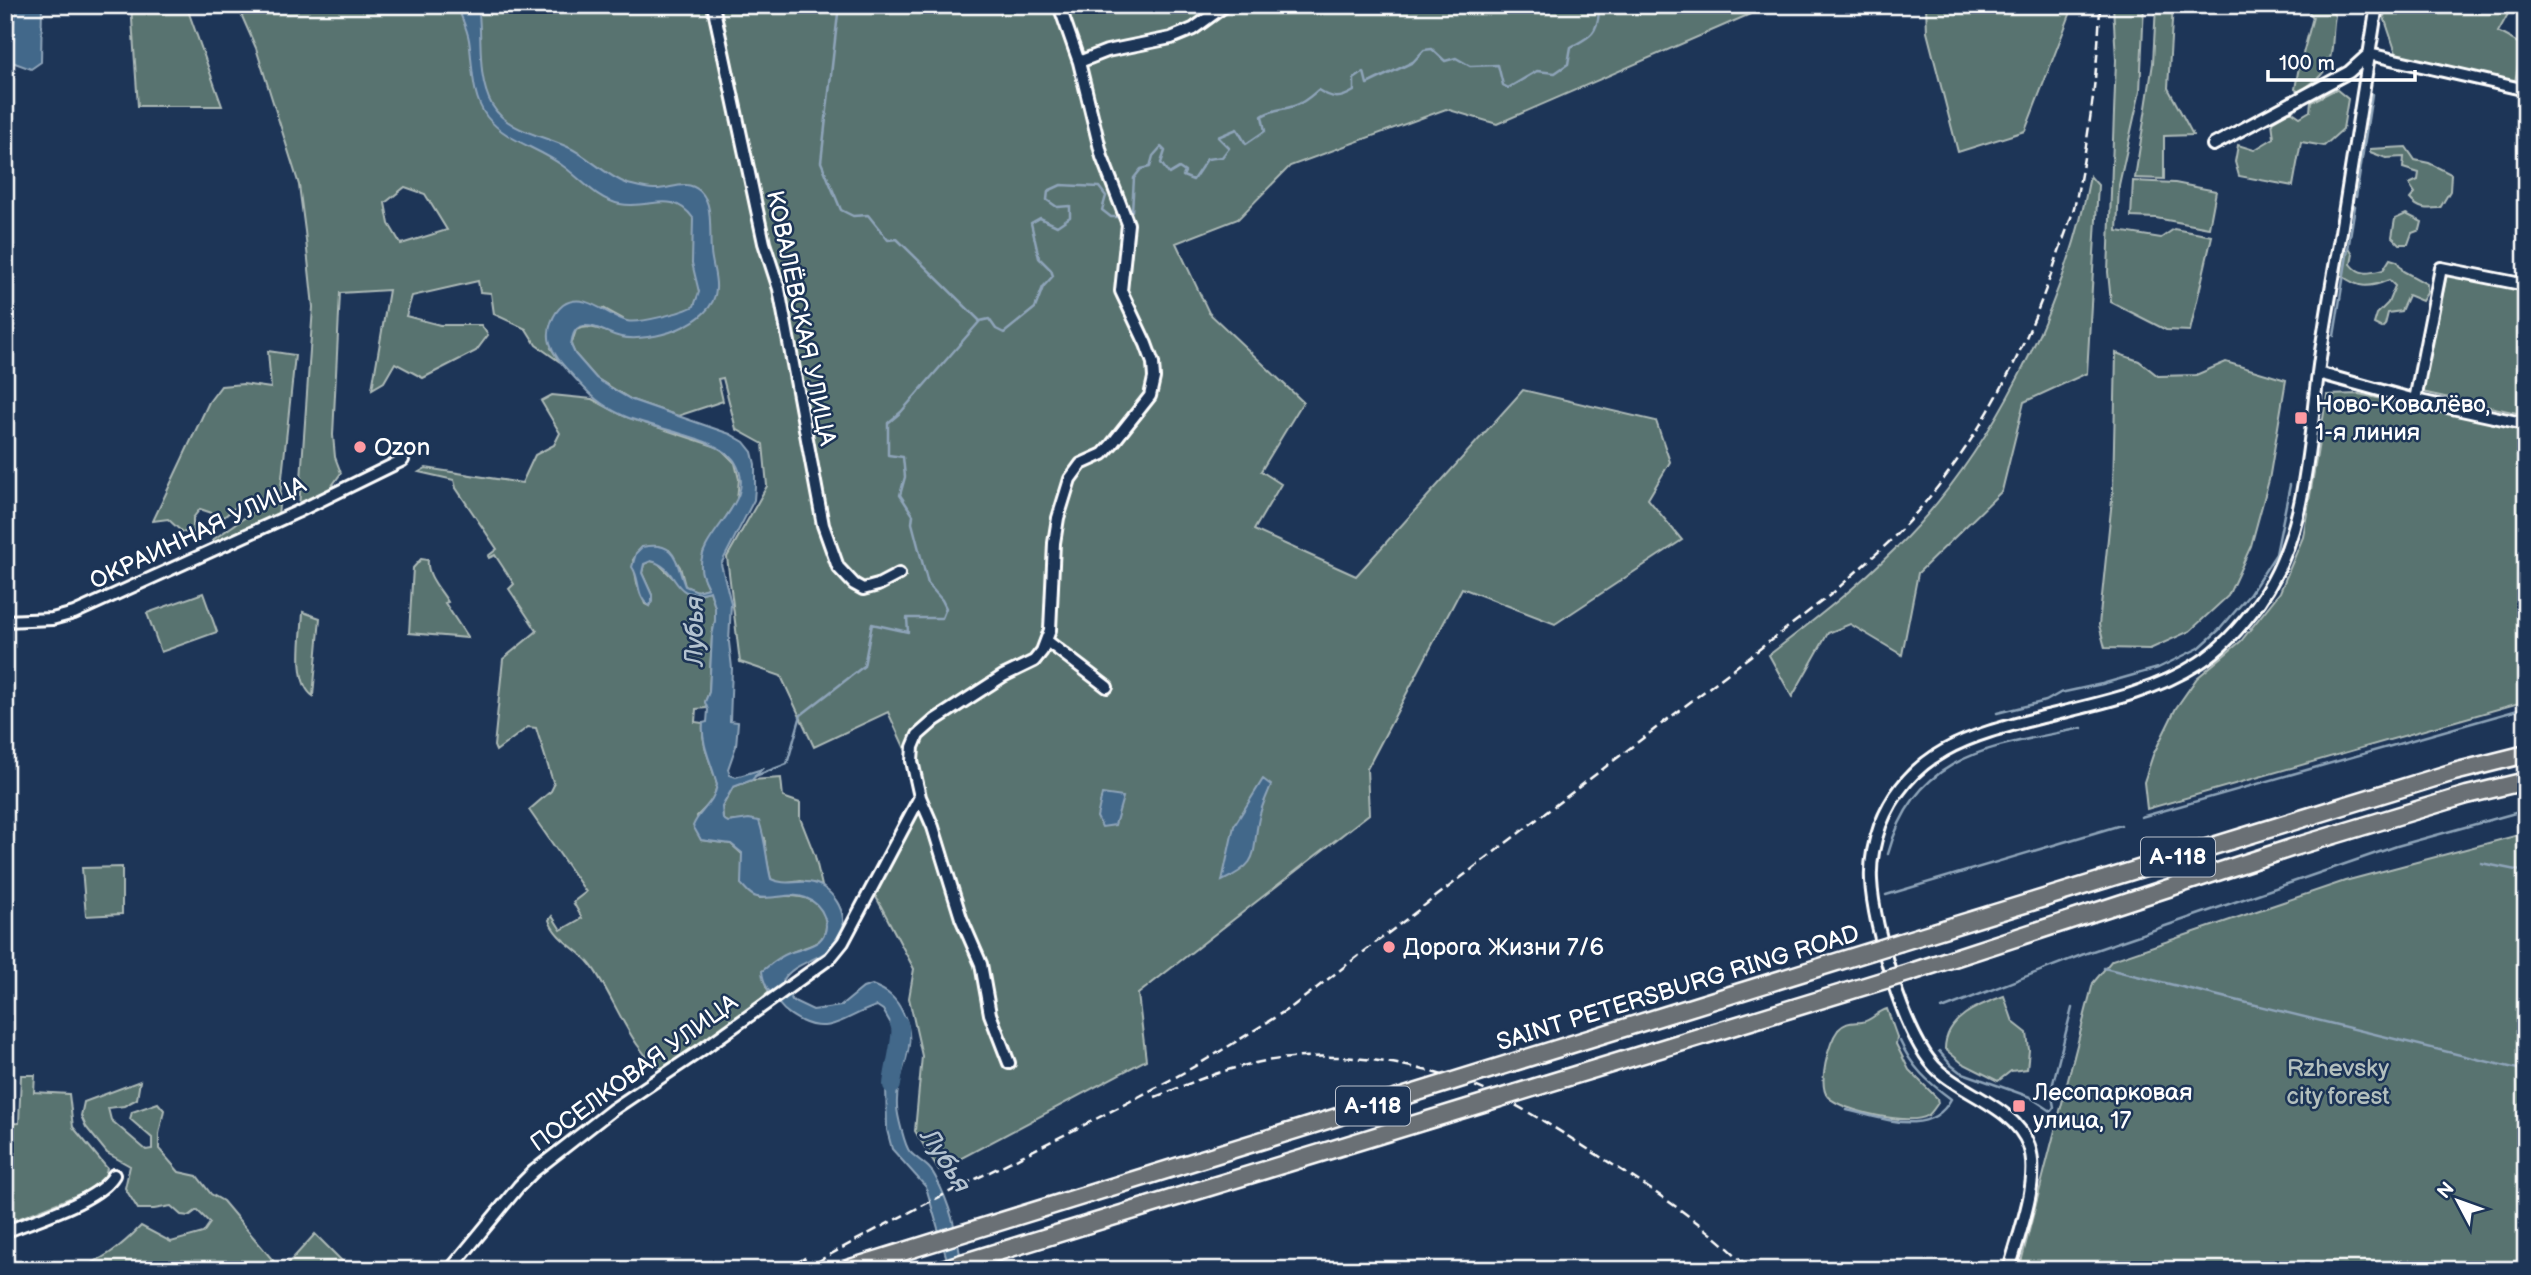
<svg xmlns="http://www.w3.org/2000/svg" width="2531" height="1275" viewBox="0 0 2531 1275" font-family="'Balsamiq Sans',sans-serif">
	<rect width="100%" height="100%" fill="#1d3557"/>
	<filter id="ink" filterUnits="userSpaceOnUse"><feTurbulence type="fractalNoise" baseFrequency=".0143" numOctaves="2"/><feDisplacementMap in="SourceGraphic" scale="14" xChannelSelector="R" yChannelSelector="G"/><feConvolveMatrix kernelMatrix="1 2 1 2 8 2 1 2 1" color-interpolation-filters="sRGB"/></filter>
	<g filter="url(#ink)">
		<path fill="#59736f" stroke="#acb9b7" stroke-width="2" fill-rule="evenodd" d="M131,5h55l36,101h-84z
			M237,5h1534l-274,119 -51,-15 -156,57 -52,53 -62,24 33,70 94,89 -42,69 20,13 -27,46 102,46 167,-186 133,31 14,41 -22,37 34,41 -127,84 -93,-36 -95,181 2,45 -231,180 8,66 -207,110 -24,-39 7,-75 -13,-58 5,-29 -39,-74 52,-98 -39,-85 -74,35 -33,-71 -41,-14 -13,-105 40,-71 -4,-42 -27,-15 -13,-51 -5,1 5,22 -45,15 -46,-16 -36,-22 -21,-24 -4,-9 5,-15c16,-9 38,7 55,8l-8,-19 -20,-11 -52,40 9,14 -24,-17 -10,-16 -32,-15 -3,-21 -11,-1 -2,-11 -66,15 -6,20 34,9h41l7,10 -12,16 -53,27 -28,-15 -11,19 -12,7 17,-99 -49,3 -7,142 2,22 6,16 -12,17 -30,18 14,-201 -8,-76 -6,-46 -43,-137zM405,187l20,7 22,36 -46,14 -12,-20 -4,-21z
			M1926,5h144l1,7 -46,119 -67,21 -31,-120z
			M2113,5h31l-4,86 -21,94 -2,46 44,7 13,-9 38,7 -22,95 -24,-1 -55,-28 -3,-30 8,-212z
			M2156,5h17l-5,83 25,47 -29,1v43l-29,-1 18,-115z
			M2303,5h24l8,11c-4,19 1,43 -14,59 -6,7 -15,12 -22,17l-4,-3 3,-17 15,-55z
			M2386,5h114l8,9 -10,18 24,13 -7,37 -118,-26 -13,-39z
			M2336,89l12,10 -5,30 -19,17 -23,-4 -8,44 -54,-10 -4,-14 3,-17 16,5 20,-12 -2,-16 19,-11 9,6 10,-6 1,-9z
			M2406,147l9,13 14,3 22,11 -1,17 -10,17c-13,1 -21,2 -30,-9l5,-6 -6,-9 9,-4 1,-7 -16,-5 1,-11 -18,1 -16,-6v-3z
			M2090,176l8,9 -11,188 -63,29 -22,89 -84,82 -16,82 -52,-31 -22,9 -36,64 -23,-42c44,-34 87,-67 126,-106 94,-92 171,-244 195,-373z
			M2133,181l42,2 41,8 -7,37 -53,-10 -25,-1z
			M2406,214l16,8 -2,8 -8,3 -4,11h-9l-7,-7 3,-18z
			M2350,249l3,5 -2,10c9,12 18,9 32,6l7,-11 7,2 6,10 24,13v9l-5,8 -14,-6 -7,16 -13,2 -3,12 -3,3 -8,-4 3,-10 11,-11 7,-17 -6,-6c-20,8 -30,9 -48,-5l4,-24z
			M2447,274l79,16v125l-104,-23z
			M268,351l27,4 -17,160 -68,32 4,-8 39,-27 2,-10 -10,-3 -21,18 -24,-8 -7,9v15l-11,-1 -14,-13 -15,2 56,-119 12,-16 22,-2 28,4z
			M2116,353l23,8 19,15 38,-1 30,-13 60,18 -17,100 -18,66 -23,50 -38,35 -40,18 -45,-1 -6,-23 14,-135z
			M2359,394l167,36v271l-379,108 -3,-27 9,-27 23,-47 21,-30 44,-37 39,-49 23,-55 24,-142z
			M552,395l40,4 32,17 96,32 15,15 4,16 -2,21 -34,53 1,26 4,9 -11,3 -12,-5 -5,-19 -11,-17 -27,-3 -9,13 4,23 8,21 4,2 3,-11 -10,-22 2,-9 6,-3 7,1 32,32 6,1 15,-4 5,16v14l-3,15 -3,56 -4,10 3,6 -12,1 -1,13 8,1c-2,23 9,40 14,62l-4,15 -16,16 4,24 30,4 11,10 1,13 16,31c21,-2 59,-9 66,20 2,7 1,15 -4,21 -9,10 -25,8 -34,16 -9,7 -15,22 -21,32l3,4 -10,10 -2,8 -91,62c-34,-14 -53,-79 -76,-107 -12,-15 -35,-25 -41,-44l3,-4 9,14 21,-12 -9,-16 13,-10 -57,-82 22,-19 3,-6 -18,-57 -8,-1 -32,24 -2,-5 9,-87 34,-28 -28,-42 5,-5 -19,-29 -6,3 -1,-2 9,-7 -41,-61 -2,-8 -35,-8 7,-4 96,15 13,-28 19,-10 6,-12 -19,-32z
			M421,559l7,1c-2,15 12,29 20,42l-3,1 23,35 -59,-5 4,-65z
			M203,593l14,39 -56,20 -14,-39z
			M303,612l17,6 -7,78c-20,-14 -11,-61 -10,-84z
			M781,778l2,19 17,6v15l15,38 7,30 -21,-5 -21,3 -9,-5c-3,-13 -7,-28 -6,-41l-30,-17 -7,1 -5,-3 -1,-12 11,-20 19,-7z
			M2526,833v437h-507l74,-287 19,-23 233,-79z
			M122,867v47l-36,2 -4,-48z
			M2004,996l9,26 14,11 2,17 -2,19 -16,2 -13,10 -36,-18 -17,-14c0,-31 33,-44 59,-53z
			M1887,1009l10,28 -1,7 13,26 28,28 1,5c-3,4 -7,11 -11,13 -17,10 -85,-5 -99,-19 -11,-12 1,-55 10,-67 8,-9 15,-7 24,-8 9,-1 16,-11 25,-13z
			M21,1075h14l-1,17 35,2 4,33 34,41 -3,12 -12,9 -87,35v-100l14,-1z
			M140,1081l-3,18 -13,7 -16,2 3,12 35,30 6,-1v-11l-22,-19 2,-7 26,-9 6,7 -5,24v15l20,23 18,4 14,18 12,7 52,62 10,4 30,-33 36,36h-277c29,-10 46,-22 67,-44l30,16 32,-9 7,-10 -13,-13 -8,6 -8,-1 -10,-9 -17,3h-16l-13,-21 5,-22 -23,-13 -21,-26 -5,-11 3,-14z
			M40,1260h12l2,6 7,4h-40l-2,-7z"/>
		<path fill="#43688a" stroke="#8ea4b9" stroke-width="2" d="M15,5h27l-1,57 -10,7 -19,-7z
			M457,5h21c5,32 -2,71 14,100 16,27 51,30 78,43 19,9 36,28 58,36 8,2 18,5 26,5 16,1 32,-11 46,2 5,5 8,12 9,19 2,14 1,29 2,42 1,12 6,25 5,37 -2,36 -66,54 -95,48 -13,-2 -28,-15 -41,-10 -7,3 -8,12 -9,18l4,9 21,24 15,10 21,12 98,34 14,8 8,10 3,12v23l-1,13 -33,64 10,39 -2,39 3,26 -2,53 8,1 -2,24 -8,23 2,6 6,2 26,-8 -10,11 -19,7 -11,20 1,12 5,3 21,-3 10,2c7,20 7,38 12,58 17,9 36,-4 53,9 10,7 18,19 19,31 6,41 -47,36 -60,62l9,19 21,10 28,-4 22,-18 9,-3c16,6 24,13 31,28 18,36 -8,57 -6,93 0,8 8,41 13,46 9,9 20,13 26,26 17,33 20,55 27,92h-13l-24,-83 -34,-38 -5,-19 -1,-46 13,-35 -2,-15 -14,-24 -6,-4c-29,8 -45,30 -76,15 -9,-5 -16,-9 -22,-17 -8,-10 -16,-19 -17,-33 8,-6 16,-14 27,-18 10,-4 21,-5 30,-12 15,-14 3,-37 -13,-43 -16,-7 -33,3 -49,-1 -7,-1 -11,-8 -16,-13l1,-31 -11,-9 -30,-4 -8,-14c6,-16 21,-22 24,-41 -5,-22 -16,-39 -14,-62l4,-1 1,-12 -3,-8 4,-10 3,-56 3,-15v-14l-5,-16c-41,12 -28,-22 -59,-30l-7,3 -2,9 10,22v7l-3,4c-14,-10 -8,-27 -17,-39l4,-14 6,-6c36,-7 33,15 43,39l12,5 11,-3c-3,-6 -7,-13 -7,-20 -3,-36 59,-66 34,-106 -15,-24 -84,-34 -111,-46 -24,-11 -33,-20 -50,-39 -9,-10 -20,-20 -24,-34 -4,-13 3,-30 13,-38 22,-15 45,12 64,16 11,3 57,-9 67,-15l5,-14 -7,-29 1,-45c-21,-29 -44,-8 -73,-14 -24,-5 -39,-25 -57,-38 -25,-19 -56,-24 -76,-49 -16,-21 -14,-51 -18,-77 -2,-12 -8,-23 -12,-35z
			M1263,779l8,6c-4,11 -10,22 -12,33 -8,36 3,44 -37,63l12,-55z
			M1102,794l21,3 -8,28 -13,2 -5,-10z"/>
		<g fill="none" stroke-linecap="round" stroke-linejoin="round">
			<path stroke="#8ea4b9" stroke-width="2.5" d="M839,5l-18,157 20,48 12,6 15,-1 20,25 9,-1 82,81
				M2356,197l16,-103
				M1129,213l3,-2 2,-33 7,-9 9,-2 3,-11 8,-9 4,4 -4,12 8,11 10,-6 6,4 -2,4 10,4 14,-21 15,-2 7,-9 -11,-11 19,-8 9,15 19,-13 -3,-15c11,-7 20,-6 32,-10 10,-3 17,-10 24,-16 15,9 21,10 36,1v-12l10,-7 3,12 46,-22 11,-12 8,-1 13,12 11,-3 14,8 28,-1 5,20 5,3 29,-17 18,2 13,-9 3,-17c18,-10 26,-12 28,-35h21l6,-7
				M2334,336l21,-130
				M1997,713l49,-12 14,-8 42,-9 56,-16 41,-20 21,-19 30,-35 26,-40 14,-69
				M755,776l32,-12 14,-49 63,-49 8,-42 36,8 -1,-14h35l4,-10 -4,-8 -14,-16 -16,-61 1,-8 -13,-20 5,-18 -2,-20 -15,-2v-32l13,-11 79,-91 9,-2 7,10 8,4 31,-25 8,-21 10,-11 -2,-6 -12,-12 -8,-35 9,-5 17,8 13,-9v-11l-13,1 -10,-7 1,-9 13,-6 38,2 7,9 -4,14 9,7h9
				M2141,817l384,-109
				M1888,854c28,-102 104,-107 194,-126
				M2481,863l45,9
				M1886,895l235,-70
				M2104,968l422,103
				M1942,1009l142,-55 313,-108 129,-36
				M1939,1051l12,14 9,7 70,25 21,14 3,-4 -3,-16 21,-83
				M1847,1110c34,7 83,29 104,-11 -23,-17 -39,-31 -51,-58"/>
			<path stroke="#43688a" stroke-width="18" d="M892,1085c1,-15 12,-51 7,-61"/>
			<defs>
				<path id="minor" d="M713,5l51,238 15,46 44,236 15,42 16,17 9,5 15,-4 21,-11
					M1079,62l28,-11 64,-13 22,-9 33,-24
					M2213,145l136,-73 20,-18 157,36
					M2318,373l97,27 111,24
					M2415,400l26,-132 85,17
					M5,621l47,-2 22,-6 223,-101 106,-52
					M1047,641l60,46
					M1009,1063l-19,-49 -9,-50 -20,-46 -28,-91 -13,-30 -8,-36 1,-14 5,-12 17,-15 68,-44 31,-15 8,-10 8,-21 4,-87 4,-25 12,-39 11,-15 22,-10 9,-10 38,-48 4,-18 -1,-15 -7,-19 -25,-53 7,-67 -26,-67 -23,-95 -20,-57
					M5,1232c30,-13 93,-30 109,-57
					M450,1270l69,-84 15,-15 78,-61 88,-59 130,-93 13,-16 77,-145
					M2009,1270c9,-34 32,-90 20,-124 -14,-38 -62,-50 -90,-75 -34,-30 -66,-145 -68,-191 -1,-18 3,-37 9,-54 29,-76 92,-91 163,-109 53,-13 110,-24 156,-54 24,-15 45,-40 61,-62 46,-65 48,-152 58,-228 6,-47 15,-94 23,-141 12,-75 24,-151 36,-227"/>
				<path id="highway" d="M1901,942l553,-170 72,-18
					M1911,972l380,-124 176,-53 59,-14"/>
			</defs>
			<use href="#minor" stroke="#fff" stroke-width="16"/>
			<use href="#highway" stroke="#fff" stroke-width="21"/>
			<use href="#minor" stroke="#1d3557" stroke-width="10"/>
			<use href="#highway" stroke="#6a7074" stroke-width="16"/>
			<path stroke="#fff" stroke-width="2.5" stroke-dasharray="10 5" stroke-linecap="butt" d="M1155,1097c26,-10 53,-22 80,-29 73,-21 158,-11 229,14 48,17 92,47 135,74 54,34 107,68 152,114
				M784,1270l26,-15
				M803,1270c119,-69 246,-124 367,-190 43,-23 83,-49 123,-74l541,-414c18,-17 37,-33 55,-50 80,-80 136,-185 170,-291 6,-17 13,-34 17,-51 13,-64 22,-129 24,-195"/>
			<defs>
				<path id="highway-bridge" d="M844,1270l1057,-328
					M939,1270l972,-298"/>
			</defs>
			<use href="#highway-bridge" stroke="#fff" stroke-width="21" stroke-linecap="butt"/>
			<use href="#highway-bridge" stroke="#6a7074" stroke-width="16"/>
		</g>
	</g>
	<g fill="#ff9aa2" stroke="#1d3557" stroke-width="2.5">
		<rect x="2294" y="411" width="14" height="14" rx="3.5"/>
		<circle cx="360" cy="447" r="7"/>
		<circle cx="1389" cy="947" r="7"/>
		<rect x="2012" y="1099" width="14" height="14" rx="3.5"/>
	</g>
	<g text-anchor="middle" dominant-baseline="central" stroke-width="5" stroke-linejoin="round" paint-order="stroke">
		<g fill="#1d3557" stroke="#bbc2cd" stroke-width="2">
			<rect x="2141" y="837.5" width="74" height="39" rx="5"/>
			<rect x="1336" y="1086.5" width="74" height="39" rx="5"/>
		</g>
		<g font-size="23" font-weight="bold" fill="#fff">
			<text x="2178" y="857">А-118</text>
			<text x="1373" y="1106">А-118</text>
		</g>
		<g font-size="24" fill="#fff" stroke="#1d3557">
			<text transform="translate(801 318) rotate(78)">КОВАЛЁВСКАЯ УЛИЦА</text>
			<text transform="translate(198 533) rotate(-25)">ОКРАИННАЯ УЛИЦА</text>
			<text transform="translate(1678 988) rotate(-17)">SAINT PETERSBURG RING ROAD</text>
			<text transform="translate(634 1073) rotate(-36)">ПОСЕЛКОВАЯ УЛИЦА</text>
		</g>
		<g font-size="24" fill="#fff" stroke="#1d3557" text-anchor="start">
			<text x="2315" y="404">Ново-Ковалёво,<tspan x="2315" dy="28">1-я линия</tspan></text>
			<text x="374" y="447">Ozon</text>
			<text x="1403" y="947">Дорога Жизни 7/6</text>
			<text x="2033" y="1092">Лесопарковая<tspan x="2033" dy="28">улица, 17</tspan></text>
		</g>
		<g font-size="24" fill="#b4c0be" stroke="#1d3557">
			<text x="2338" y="1068">Rzhevsky<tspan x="2338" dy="28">city forest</tspan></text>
		</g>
		<g font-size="26" font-style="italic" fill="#b4c3d0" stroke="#1d3557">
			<text transform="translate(695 631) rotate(-90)">Лубья</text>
			<text transform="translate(945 1161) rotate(57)">Лубья</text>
		</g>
	</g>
	<rect width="2531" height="1275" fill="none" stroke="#1d3557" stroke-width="28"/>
	<rect x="14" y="14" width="2503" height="1247" fill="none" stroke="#fff" stroke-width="2.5" filter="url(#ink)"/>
	<g transform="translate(2458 1201) rotate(311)" stroke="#1d3557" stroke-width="5" paint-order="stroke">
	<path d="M0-5L12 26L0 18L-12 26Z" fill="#ffffff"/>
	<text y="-10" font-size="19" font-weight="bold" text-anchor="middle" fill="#ffffff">N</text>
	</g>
	<path d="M2268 70v10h147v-10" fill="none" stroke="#ffffff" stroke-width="3.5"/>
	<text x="2279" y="70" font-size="21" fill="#ffffff" stroke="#1d3557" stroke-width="5" paint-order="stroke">100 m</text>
</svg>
